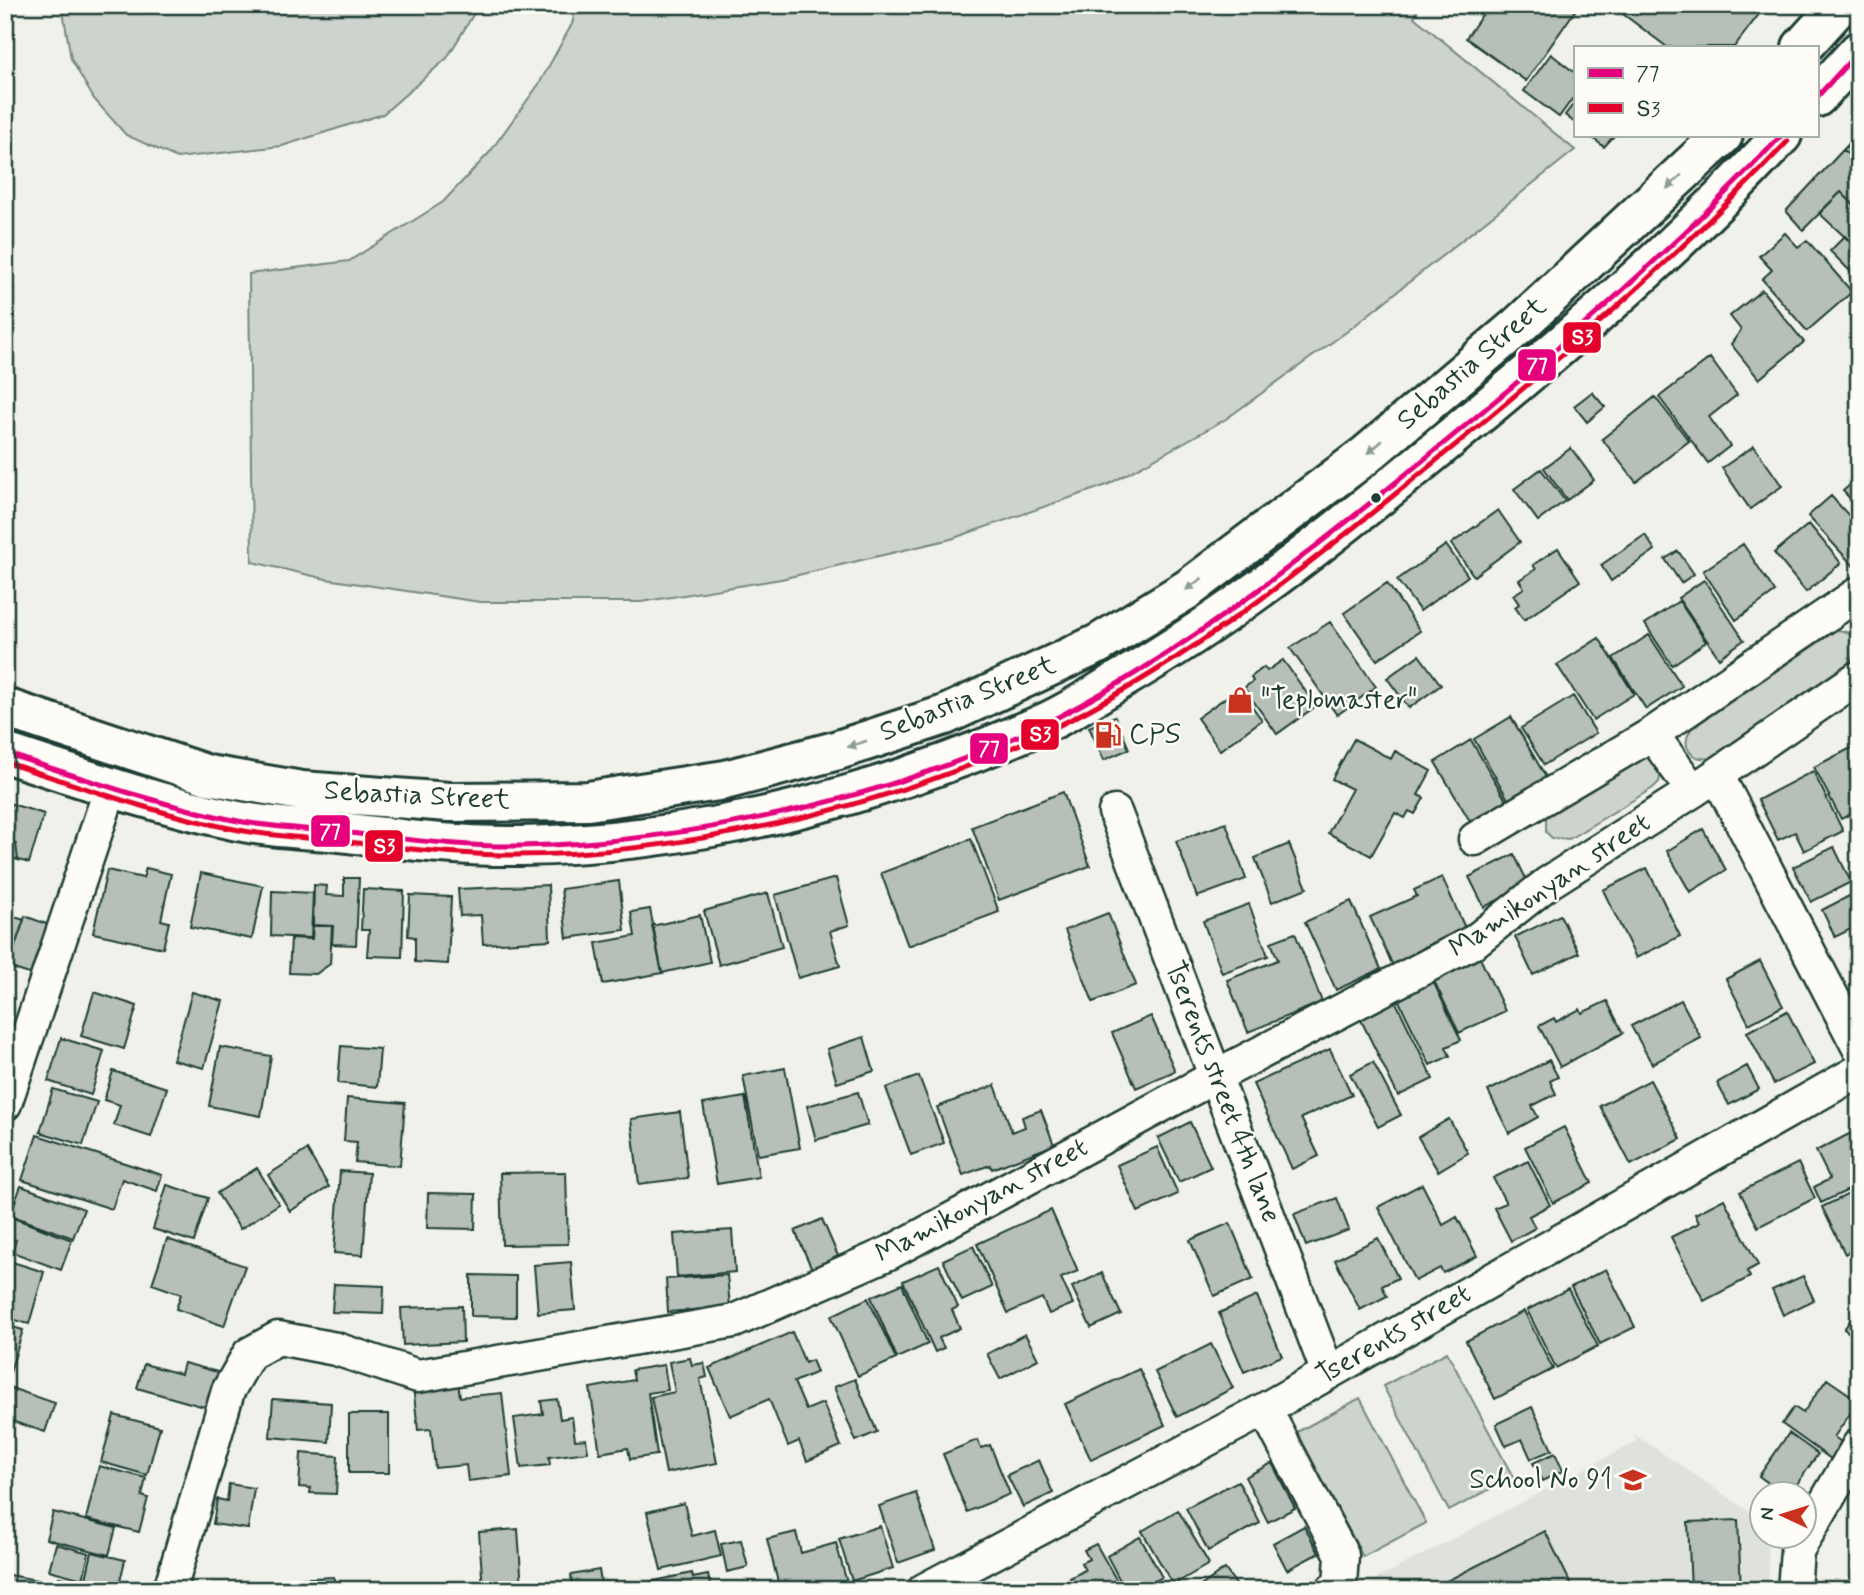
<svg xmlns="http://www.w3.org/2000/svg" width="1864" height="1595" viewBox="0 0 1864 1595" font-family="Mynerve,sans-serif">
	<rect width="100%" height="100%" fill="#f0f1eb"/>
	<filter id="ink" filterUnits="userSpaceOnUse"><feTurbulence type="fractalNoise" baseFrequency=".0143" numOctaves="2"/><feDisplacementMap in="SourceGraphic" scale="14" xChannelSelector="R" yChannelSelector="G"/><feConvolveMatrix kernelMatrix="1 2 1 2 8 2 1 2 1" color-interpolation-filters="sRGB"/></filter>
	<g filter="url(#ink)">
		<path fill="#dfe2dc" d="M1634,1434l128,86v16h6l1,54h-413l281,-149z"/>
		<path fill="#cdd3cd" stroke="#768880" stroke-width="2" d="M62,5h417l-32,53 -64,56 -101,32 -105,12 -51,-23 -32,-36 -23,-40z
			M577,5h843l-6,12 161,133 -226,180 -123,89 -119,66 -156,54 -170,40 -140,23h-161l-154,-23 -74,-17 -3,-288 100,-13 94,-59 46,-49 50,-69 33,-60z
			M1837,630c21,2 26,19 11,33l-137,95c-20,3 -31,-11 -20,-29z
			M1643,757l9,2 9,14 -2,9 -6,6 -84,51 -17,-1 -6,-6v-17z
			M1447,1352l66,125 -64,34 -66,-125z
			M1360,1398l66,125 -63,34 -66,-125z"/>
		<path fill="#b6bfb8" stroke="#1f3d34" stroke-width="2" d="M1489,5h90l-53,76 -60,-43z
			M1611,5h155l-32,42h-67z
			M1551,54l24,19v22l-16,22 -35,-26z
			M1575,102v21l-10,-8z
			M1859,133v31l-16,-14z
			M1589,135h26l-11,12z
			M1843,150l16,14v46l-18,-18 -38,38 -17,-19z
			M1841,192l18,18v40l-40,-37z
			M1785,233l13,14 9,-7 45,52 -45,39 -45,-52 10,-9 -13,-14z
			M1845,236l14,14v36l-9,-9 2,-4 -22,-22z
			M1762,290l42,52 -45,37 -28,-35 10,-14 -11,-14z
			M1710,358l27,37 -28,22 21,29 -22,17 -49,-66z
			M1592,392l13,15 -18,15 -13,-16z
			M1655,397l34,44 -53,41 -34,-43z
			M1754,446l28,40 -32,23 -28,-41z
			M1571,448l23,32 -27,20 -23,-32z
			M1541,469l24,32 -27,20 -24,-32z
			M1859,477v30h-1l-15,-16z
			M1831,496l19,21 9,-7 -1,61 -50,-55z
			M1498,510l22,32 -46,34 -23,-32z
			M1809,524l32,39 -35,29 -32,-39z
			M1645,535l10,15 -44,31 -10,-16z
			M1743,544l32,48 -39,28 -33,-49z
			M1446,545l22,31 -48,35 -23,-31z
			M1558,548l22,33 -56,39 -9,-13 4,-3 -6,-9 11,-7 -5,-8 17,-11 -3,-4z
			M1678,551l16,23 -13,9 -16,-24z
			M1704,580l40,60 -25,18 -41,-60z
			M1387,583l33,48 -43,29 -33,-47z
			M1679,601l27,41 -34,23 -27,-41z
			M1330,622l46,65 -39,28 -47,-67z
			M1649,635l33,51 -36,23 -33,-51z
			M1599,638l35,56 -41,26 -36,-55z
			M1419,655l22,30 -32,23 -22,-30z
			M1283,660l33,46 -39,28 -33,-46 9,-7 -2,-4 13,-10 3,4z
			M1239,688l23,32 -42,30 -23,-32z
			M1573,696l23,37 -52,32 -23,-37z
			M1115,716l14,33 -25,11 -15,-33z
			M1511,717l36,62 -38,22 -35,-62z
			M1354,739l37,20 4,-8 36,20 -13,24 6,3 -9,16 -6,-3 -4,7 -10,-5 -24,43 -43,-23 24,-44 -20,-10z
			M1471,740l36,62 -36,21 -36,-61z
			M1859,744v46l-8,5 8,15 -18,9 -27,-52z
			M1813,771l30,60 -39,20 -9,-19 -17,8 -20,-40z
			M1063,792l27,74 -91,34 -27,-73z
			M5,802l39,12 -15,49 -24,-7z
			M1226,823l20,56 -49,18 -21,-56z
			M1703,829l23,41 -36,22 -23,-41z
			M971,839l28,73 -91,34 -27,-73z
			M5,841l11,3 2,16 -13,-4z
			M1289,844l18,44 -35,14 -17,-44z
			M1834,847l17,35 -40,20 -18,-35z
			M1514,854l15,31 -45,22 -15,-30z
			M146,868l25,6 -10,46 8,2 -6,26 -70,-15 14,-63 36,8z
			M1647,868l33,68 -44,22 -33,-68z
			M201,873l62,13 -11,53 -62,-12z
			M1442,877l23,51 -43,20 3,6 -31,14 -24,-51 47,-21 -3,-6z
			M344,878h15l-3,67 -24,-1 1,-18 -20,-1 1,-40 13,1 -1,9 18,1z
			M836,878l13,47 -19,6 10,35 -42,12 -23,-83z
			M619,881l6,49 -58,8 -6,-49z
			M548,885l2,55 -67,4 -2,-29 -21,1 -2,-27z
			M363,889l41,2 -2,66 -35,-1 2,-26h-8z
			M272,891l41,2 -2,45 -40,-2z
			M1859,891v25l-6,3 4,7 -22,11 -13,-27z
			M768,893l14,54 -63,18 -15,-54z
			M410,895l41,2 -3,67 -33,-2v-25l-7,-1z
			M1351,901l30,68 -45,21 -31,-68z
			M1249,904l19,52 -46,17 -19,-52z
			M650,909l12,64 -59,11 -7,-41 39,-7 -4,-24z
			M1108,913l28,72 -43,17 -28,-72z
			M5,914l19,6 -16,47 -3,-1z
			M700,915l10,47 -48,11 -10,-47z
			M1560,915l19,38 -46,22 -18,-38z
			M25,916l27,10 -17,50 -27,-9z
			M313,926h19l-2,38 -14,10 -27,-1 2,-35 21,1z
			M1295,933l27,69 -74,30 -21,-52 51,-20 -7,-18z
			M1480,958l25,53 -46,22 -25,-52z
			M1760,961l23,45 -34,18 -23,-45z
			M1433,981l28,59 -15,7 4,9 -20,9 -32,-66z
			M94,992l43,14 -13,43 -43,-13z
			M192,992l31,9 -19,67 -31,-8z
			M1395,1000l38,79 -35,17 -38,-78z
			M1681,1000l20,38 -49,26 -21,-38z
			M1607,1001l16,32 -63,34 -21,-41 15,-8 2,4 24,-13 2,4z
			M1787,1011l27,53 -40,20 -27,-52z
			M1151,1016l24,55 -39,17 -24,-55z
			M864,1037l10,34 -37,12 -10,-34z
			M61,1038l43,13 -13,44 -43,-14z
			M341,1046l39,3 -3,38 -39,-4z
			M220,1047l51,9 -10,60 -52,-10z
			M1330,1049l22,46 -51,23 18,38 -27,13 -39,-85z
			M1549,1060l9,17 -8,4 6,13 -24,12 6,11 -29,16 -21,-42z
			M1373,1062l28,53 -23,12 -28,-53z
			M1747,1066l12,23 -30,16 -12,-22z
			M785,1068l15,80 -42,7 -15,-79z
			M113,1071l54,17 -16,49 -37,-12 6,-20 -16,-5z
			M919,1076l25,67 -33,12 -25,-67z
			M1650,1080l31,59 -50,26 -31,-59z
			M995,1085l17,47 13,-5 -3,-10 19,-7 13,35 -62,24 -2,-4 -27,10 -26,-68z
			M53,1089l44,13 -14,43 -43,-13z
			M858,1092l10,33 -52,15 -9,-34z
			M745,1097l14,80 -42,7 -14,-80z
			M347,1098l58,5 -5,63 -45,-4 2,-20 -13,-1z
			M680,1112l8,66 -49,6 -8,-65z
			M1449,1119l19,34 -30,18 -20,-34z
			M1190,1122l21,45 -32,15 -21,-44z
			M1564,1127l28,56 -39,20 -28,-56z
			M1859,1129v56l-38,18 -7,-16 16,-8 -14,-28z
			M37,1135l125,40 -5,16 -35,-12 -10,30 -90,-29z
			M1157,1147l21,47 -40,18 -21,-47z
			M307,1150l22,37 -39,24 -22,-36z
			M1528,1161l22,44 -21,11 6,12 -24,13 -17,-33 12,-5 -13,-25z
			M1798,1163l17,35 -57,29 -18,-35z
			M257,1168l22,36 -39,25 -23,-36z
			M340,1171l29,2 -6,82 -29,-2z
			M566,1172l2,72 -66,1 -2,-72z
			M1422,1184l21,41 14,-8 20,39 -34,17 -3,-5 -25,13 -37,-74z
			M167,1185l41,13 -14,44 -41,-13z
			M21,1186l63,23 -11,29 -63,-23z
			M1859,1189v58l-14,7 -23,-47z
			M428,1193l48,1 -1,35 -48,-1z
			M1337,1198l12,32 -43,16 -12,-32z
			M1724,1199l34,66 -11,6 3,6 -46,24 -33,-64 28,-14 -4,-9z
			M1051,1210l27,61 -17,7 12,26 -24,10 -7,-16 -34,15 -31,-69z
			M8,1216l64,24 -11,30 -49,-18 4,-12 -11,-4z
			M822,1219l17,39 -27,11 -17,-38z
			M1230,1223l23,56 -39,17 -24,-56z
			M732,1230l3,42 -58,5 -3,-43z
			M1378,1238l20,40 -16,8 5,10 -27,14 -25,-50z
			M167,1239l78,27 -21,60 -48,-17 5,-15 -29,-10z
			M973,1246l19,41 -30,14 -19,-41z
			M1859,1251v21l-8,-17z
			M6,1260l38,12 -15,52 -24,-7z
			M571,1262l4,48 -37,3 -4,-48z
			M939,1265l19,42 -6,3 8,18 -21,10 5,10 -9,4 -32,-71z
			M1606,1269l29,58 -35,17 -29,-57z
			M1102,1273l19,41 -30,14 -19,-41z
			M471,1275l45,1v41l-45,-1z
			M727,1275l3,32 -62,5 -2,-33z
			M1803,1276l11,24 -31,15 -11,-25z
			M334,1284l50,2 -1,28 -51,-2z
			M902,1284l26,60 -31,14 -26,-61z
			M1568,1289l30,57 -42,22 -29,-58z
			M1257,1296l25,60 -38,16 -25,-59z
			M868,1298l28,61 -38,17 -27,-60z
			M462,1306l1,36 -60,3 -2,-37z
			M1859,1309v31l-15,-11z
			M1524,1311l29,58 -58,30 -29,-58z
			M5,1325l18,5 -16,52h-2z
			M792,1332l13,31 7,-3 5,12 -23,10 12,28 17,-7 18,43 -34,15 -8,-20 -11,5 -19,-47 -39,17 -21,-48z
			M1025,1334l13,25 -38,20 -13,-25z
			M1211,1344l22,44 -56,29 -22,-45z
			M690,1358l2,7 12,-2 3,14 -7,2 17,84 -51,10 -15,-76 24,-5 -6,-30z
			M184,1363l41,11 -10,36 -78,-22 7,-24 37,10z
			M664,1365l4,25 -20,3 9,62 -27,4 -2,-11 -28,5 -10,-65 44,-8 -2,-10z
			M1139,1369l26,56 -74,35 -26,-56z
			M855,1379l22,53 -21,9 -22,-54z
			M1827,1379l32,22 -25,36 9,6 -12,16 -49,-35 12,-17 9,6z
			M458,1381l2,16 42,-4 9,83 -43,5 -2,-16 -31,3 -4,-39 -13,1 -5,-44z
			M5,1386l50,17 -10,29 -40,-13z
			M273,1399l58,4 -2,39 -59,-5z
			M557,1399l3,20 12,-2 3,23 11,-1 2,13 -39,5 1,8 -29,3 -7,-50 29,-4 -2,-13z
			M1532,1407l20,43 -21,9 -9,-20 -16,7 -10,-22z
			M349,1414h40v59h-40z
			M114,1415l46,12 -13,48 -46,-13z
			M5,1424l8,2 -8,27z
			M1789,1433l29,21 -28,40h-7l-24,-18z
			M977,1440l4,8 9,-3 20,49 -43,18 -24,-58z
			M301,1453l37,3 -2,38 -26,-1 1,-5 -12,-1z
			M1555,1453l8,18 -21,10 -9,-18z
			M1039,1460l14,33 -30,14 -16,-32z
			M1272,1463l23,45 -27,14 -23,-45z
			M99,1466l47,12 -4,18 6,2 -9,34 -53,-13z
			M1238,1481l22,42 -52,28 -22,-43z
			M229,1484l25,4 -6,41 -35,-5 4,-25 10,2z
			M916,1493l19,57 -37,13 -19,-57z
			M684,1503l8,33 23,-6 6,26 -60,14 -14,-58z
			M1178,1510l31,54 -36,21 -31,-54z
			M53,1512l63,16 -7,27 -63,-16z
			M1738,1520l3,70h-50l-3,-68z
			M880,1526l13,42 -41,13 -13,-42z
			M1304,1526l15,27 -32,17 -14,-27z
			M518,1529l4,59 -39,2 -4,-58z
			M1545,1531l29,59h-145z
			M796,1532l5,21 35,-10 13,47h-69l-13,-51z
			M1140,1537l22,40 -23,13h-14l-18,-34z
			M741,1540l7,27 -21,5 -6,-28z
			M56,1544l33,9 -6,26 -34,-9z
			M1096,1544l26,46h-46l-6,-12 15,-8 -4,-7 8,-4 -5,-9z
			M92,1552l33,8 -7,30h-44l-17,-4 2,-9 26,6z
			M1225,1569l15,21h-45z
			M599,1570l2,13 7,-1 1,8h-36l-2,-15z
			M692,1573l1,5 15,-3 3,15h-80l-1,-4z
			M9,1575l34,6 -1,9h-36z
			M334,1577v13h-43l-1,-11z
			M1066,1581l5,9h-20z
			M122,1584l25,6h-27z"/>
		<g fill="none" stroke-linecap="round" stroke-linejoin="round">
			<defs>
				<path id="street" d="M1652,734l41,57
					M1717,775l142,273
					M1115,812l213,561
					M1475,839l177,-105 207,-141
					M5,1104l106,-317
					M1265,1409l77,146 -2,30 -8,5
					M170,1590l58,-199 21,-37 29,-16 58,11 82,27 316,-55 157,-69 325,-176 259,-135 73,-58 145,-92 166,-114
					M924,1590l341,-181 594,-338
					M1794,1590l3,-39 62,-106"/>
				<path id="primary" d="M1802,47l38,-42
					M1817,97l42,-46
					M5,708l203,67 94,16 147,11 139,-1 137,-21 110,-29 110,-36 153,-71 90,-55 178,-134 152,-129 205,-191
					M5,753c74,24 148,50 224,66 38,9 81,10 120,14 57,7 115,14 172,13 182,-3 363,-51 528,-125 24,-11 47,-27 71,-41 111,-64 211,-144 310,-225 123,-101 245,-203 352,-320"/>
			</defs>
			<use href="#street" stroke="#1f3d34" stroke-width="37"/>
			<use href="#primary" stroke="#1f3d34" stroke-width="44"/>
			<use href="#street" stroke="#fdfcf7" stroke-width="32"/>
			<use href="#primary" stroke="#fdfcf7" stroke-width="38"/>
			<defs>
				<path id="bus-1" d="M1817,97l42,-46
					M5,753c77,25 154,52 233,68 37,7 74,8 111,12 57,6 114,14 172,13 174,-4 382,-50 537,-129 132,-68 250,-163 364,-256 126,-102 248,-208 360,-326"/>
				<path id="bus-2" d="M5,762c77,25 154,53 234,68 37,7 74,8 111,12 51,6 101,12 152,13 177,2 402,-50 560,-131 132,-67 251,-162 365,-256 127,-103 249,-209 361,-327"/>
			</defs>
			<use href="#bus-1" stroke="#fdfcf7" stroke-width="10"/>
			<use href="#bus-2" stroke="#fdfcf7" stroke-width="10"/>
			<use href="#bus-1" stroke="#e5007d" stroke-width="5"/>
			<use href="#bus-2" stroke="#e4002b" stroke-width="5"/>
		</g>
		<defs><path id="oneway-solid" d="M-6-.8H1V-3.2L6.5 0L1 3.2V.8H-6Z" transform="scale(1.75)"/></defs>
		<g fill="#8e9c96">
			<use href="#oneway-solid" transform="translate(1674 182) rotate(137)"/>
			<use href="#oneway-solid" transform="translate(1375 447) rotate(140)"/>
			<use href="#oneway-solid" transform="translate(1194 584) rotate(144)"/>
			<use href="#oneway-solid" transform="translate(857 744) rotate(162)"/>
		</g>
	</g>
	<defs>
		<symbol id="shop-bare" viewBox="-9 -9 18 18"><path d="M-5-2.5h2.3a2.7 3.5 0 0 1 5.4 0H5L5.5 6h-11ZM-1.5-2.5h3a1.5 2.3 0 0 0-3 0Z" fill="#c8321e" stroke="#fdfcf7" stroke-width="2.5" paint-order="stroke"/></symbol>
		<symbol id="fuel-bare" viewBox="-9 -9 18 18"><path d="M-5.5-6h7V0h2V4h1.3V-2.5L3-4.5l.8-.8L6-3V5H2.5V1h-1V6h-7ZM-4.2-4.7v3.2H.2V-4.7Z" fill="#c8321e" stroke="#fdfcf7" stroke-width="2.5" paint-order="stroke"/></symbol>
		<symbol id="school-bare" viewBox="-9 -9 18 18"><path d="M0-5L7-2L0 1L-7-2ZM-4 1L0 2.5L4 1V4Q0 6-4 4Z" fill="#c8321e" stroke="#fdfcf7" stroke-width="2.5" paint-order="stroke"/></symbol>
	</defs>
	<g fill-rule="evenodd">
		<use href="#shop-bare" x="1221" y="681" width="38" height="38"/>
		<use href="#fuel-bare" x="1089" y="716" width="38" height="38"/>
		<use href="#school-bare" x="1614" y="1461" width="38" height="38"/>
	</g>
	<circle fill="#1f3d34" stroke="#fdfcf7" stroke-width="2.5" cx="1376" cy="498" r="6"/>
	<g text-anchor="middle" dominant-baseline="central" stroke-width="5" stroke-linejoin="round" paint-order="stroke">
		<g font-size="28" fill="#1f3d34" stroke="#fdfcf7">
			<text transform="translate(1472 364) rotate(-41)">Sebastia Street</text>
			<text transform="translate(968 699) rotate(-22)">Sebastia Street</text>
			<text transform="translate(417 796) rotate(3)">Sebastia Street</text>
			<text transform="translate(1550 886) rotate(-34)">Mamikonyan street</text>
			<text transform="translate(1222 1092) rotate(69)">Tserents street 4th lane</text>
			<text transform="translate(982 1201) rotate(-28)">Mamikonyan street</text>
			<text transform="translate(1394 1335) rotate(-30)">Tserents street</text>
		</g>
		<g font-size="28" fill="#1f3d34" stroke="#fdfcf7" text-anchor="start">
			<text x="1261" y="700">"Teplomaster"</text>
			<text x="1129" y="735">CPS</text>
			<text x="1612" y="1480" text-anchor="end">School No 91</text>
		</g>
	</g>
	<g stroke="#fdfcf7" stroke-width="2.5">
		<rect x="1562" y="321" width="40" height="33" rx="7" fill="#e4002b"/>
		<rect x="1517" y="348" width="40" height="34" rx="7" fill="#e5007d"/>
		<rect x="1020" y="718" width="40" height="33" rx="7" fill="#e4002b"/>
		<rect x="969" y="732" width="40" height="33" rx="7" fill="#e5007d"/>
		<rect x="310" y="814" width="41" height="34" rx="7" fill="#e5007d"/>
		<rect x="364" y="829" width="40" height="34" rx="7" fill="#e4002b"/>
	</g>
	<g font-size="19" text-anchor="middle" font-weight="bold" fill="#fff">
		<text x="1582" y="344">Տ3</text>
		<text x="1537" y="372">77</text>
		<text x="1040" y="741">Տ3</text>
		<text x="989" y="755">77</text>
		<text x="330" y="838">77</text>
		<text x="384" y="853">Տ3</text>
	</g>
	<rect width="1864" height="1595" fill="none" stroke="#fdfcf7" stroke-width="28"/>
	<rect x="14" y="14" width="1836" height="1567" fill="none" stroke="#1f3d34" stroke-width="2.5" filter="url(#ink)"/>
	<rect x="1574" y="46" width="245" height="91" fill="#fdfcf7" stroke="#a4b0a9" stroke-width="2"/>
	<rect x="1588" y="68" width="35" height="10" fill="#e5007d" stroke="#a4b0a9" stroke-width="2"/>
	<text x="1636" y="80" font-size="21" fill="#1f3d34">77</text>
	<rect x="1588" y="103" width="35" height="10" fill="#e4002b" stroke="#a4b0a9" stroke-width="2"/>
	<text x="1636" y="116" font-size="21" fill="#1f3d34">Տ3</text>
	<g transform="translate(1783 1515) rotate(274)"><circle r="33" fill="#fdfcf7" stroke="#a4b0a9" stroke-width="2"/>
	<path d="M0-5L12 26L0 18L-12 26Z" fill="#c8321e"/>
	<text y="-10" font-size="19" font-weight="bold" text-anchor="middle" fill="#1f3d34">N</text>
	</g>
</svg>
